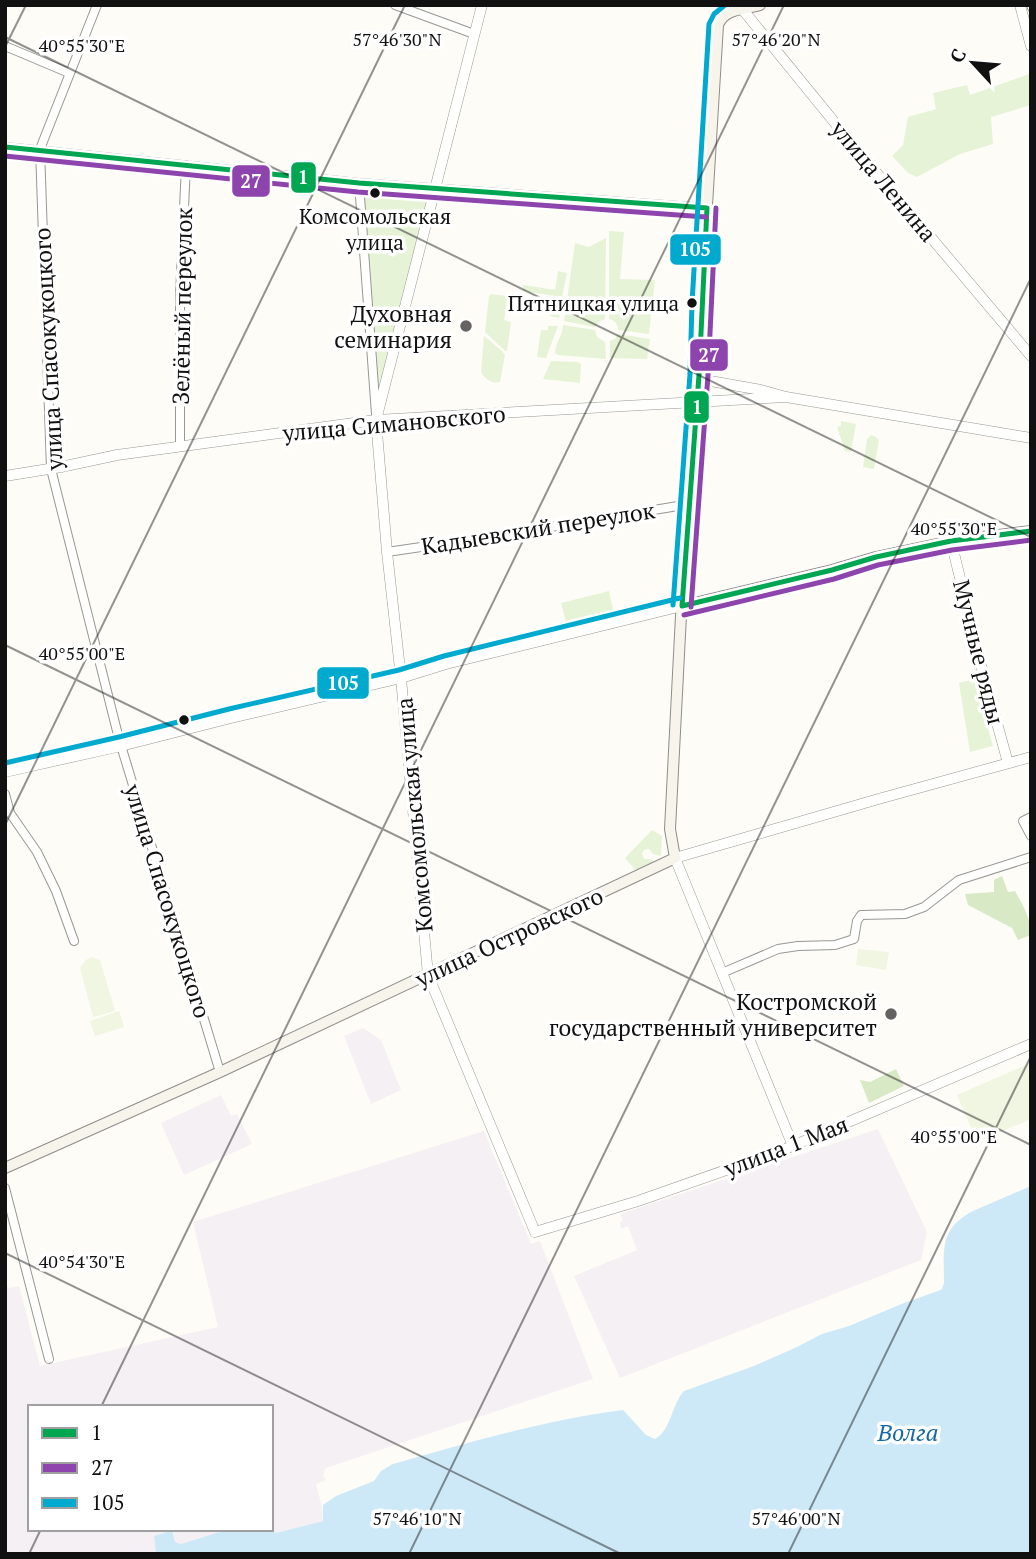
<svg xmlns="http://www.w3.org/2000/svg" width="1036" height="1559" viewBox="0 0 1036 1559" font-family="'PT Serif',serif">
	<rect width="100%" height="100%" fill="#fdfcf7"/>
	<path fill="#f5f0f3" d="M363,1028l18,12 20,50 -30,14 -27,-68z
		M221,1095l10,21 6,-2 15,30 -68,31 -23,-52z
		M878,1129l49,103 -6,28 -301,118 -46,-102 63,-26 -9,-24 -7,3 -1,-7 3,-2 -3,-6z
		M484,1131l47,113 9,-3 53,138 -267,89 -3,7 3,5 -10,4 6,23 1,14 -47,12 -8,-4h3v-122h-241v122h209l-23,4 -35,11 -6,-2 -4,-12 -17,6 2,18h-151v-269l4,3 10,-2 21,80 178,-39 -25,-105z"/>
	<path fill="#e7f3d7" d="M1029,74l2,5v26l-40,12 2,27 -33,10 -43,23 -9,-4 -16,-17 11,-11 5,-28 28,-8 -3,-16 34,-8 3,10z
		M367,190l52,5 7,8 -43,182 -7,-1 -13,-185z
		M609,231l15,1 -4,47 35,1 -6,54 -31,-4c0,-5 -3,-10 -9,-11z
		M606,238l-1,81 -6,3 -4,5 -31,-6 11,-78 14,4z
		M558,271l9,2 -5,24 -40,-6 2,-6 31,5z
		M491,294l67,9 3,3 -2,12 -9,-2 1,-11 -12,-1 -2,-3 -9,-2 -7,2 -13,-2 -4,21 7,2 -4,29h-2l-20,-19 4,-36z
		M563,325l32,5 2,7 8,5 1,17 -48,-4 -3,-2c0,-10 8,-18 8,-28z
		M548,326h10l-12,32 -9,-1 4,-27h7z
		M618,334l32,5 -3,20 -37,-1v-17l5,-2z
		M484,336l17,14 4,5 -5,27c-8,2 -15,-3 -19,-10z
		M551,361l27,1 3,2 -1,19 -37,-4z
		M841,421l15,3 -5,28 -6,-1 -8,-24 4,-1z
		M871,435l5,2 3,3 -5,29 -11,-2 4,-28z
		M609,591l5,23 -47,11 -6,-22z
		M974,679l19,67 -23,6 -11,-69z
		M652,830l10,6 -1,20 -8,-2 -4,-5 -5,1 -2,4 2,5h7l3,3 -18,9 -11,-13z"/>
	<path fill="#d8eac5" d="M1002,876l6,16 7,-1c8,14 16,28 16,44l-13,5 -6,-12 -44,-23 -3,-11 29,-2v-12z
		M896,1069l8,17 -35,17 -9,-23 10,2z"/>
	<path fill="#f0f6e1" d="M858,949l31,3 -3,18 -30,-5z
		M91,957l9,3 15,51 -22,6 -13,-49 6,-8z
		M119,1011l5,16 -29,9 -5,-15z
		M1031,1063v56l-54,23 -20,-47z"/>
	<path fill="#cde8f7" d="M1031,1186v368h-875l-2,-18 18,-6 3,12 6,2 35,-11 23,-4h29l8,4 47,-12v-16l13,-9 38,-15 7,-10 12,-7c75,-21 152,-44 230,-54l23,25 9,4c17,-10 16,-34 29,-48l70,-25 43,-19 25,-13 27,-8 55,-23 34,-12 4,-2 2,-6c0,-34 -5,-54 29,-72z"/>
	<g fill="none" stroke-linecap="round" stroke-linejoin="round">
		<defs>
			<path id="pedestrian" d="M1030,5l1,3"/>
			<path id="minor" d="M97,5l-57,144 11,320 68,270 101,333
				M395,5l79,29
				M5,46l64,27
				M5,147l354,36 348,25
				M359,183l17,231
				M180,447v-152l6,-130
				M387,552l116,-17 187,-31
				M5,794l5,19 27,39 19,39 18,50
				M1031,817l-8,4 8,15
				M722,973l56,-24 20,-3 37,-1 19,-6 3,-18 4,-6 44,-1 19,-7 35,-27 72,-23
				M5,1188l44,171"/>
			<path id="tertiary" d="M482,5l-106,415 11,132 14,126 27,297 107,257 103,-31 145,-51 248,-106
				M1020,5l11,41
				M743,10l110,135 178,211
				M699,379l62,11 25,7 245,41
				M5,476l56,-9 56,-12 259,-35 410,-23
				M951,541l30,124 27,98
				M5,772l116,-26 110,-28 170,-40 45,-14 236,-58
				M793,1146l-118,-288 207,-60 149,-41"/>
			<path id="secondary" d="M682,606l150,-36 44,-13 75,-16 80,-10
				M5,1168l215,-96 455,-214 -5,-29 12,-233 13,-183 4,-38 2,-71 17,-279c7,-17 25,-15 42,-20"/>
		</defs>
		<use href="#pedestrian" stroke="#979795" stroke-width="8"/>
		<use href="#minor" stroke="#979795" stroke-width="10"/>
		<use href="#tertiary" stroke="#979795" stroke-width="11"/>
		<use href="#secondary" stroke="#8e8d8b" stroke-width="12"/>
		<use href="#pedestrian" stroke="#fffffe" stroke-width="6"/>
		<use href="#minor" stroke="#fffffe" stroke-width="8"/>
		<use href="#tertiary" stroke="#fffffe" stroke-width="10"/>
		<use href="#secondary" stroke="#f6f4eb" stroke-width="10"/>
		<defs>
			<path id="bus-1" d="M5,147l354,36 348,25
				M682,606l17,-231 8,-167
				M682,606l150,-36 44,-13 75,-16 80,-10"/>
			<path id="bus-2" d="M5,156l353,36 348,25
				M691,607l17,-232 8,-167
				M684,615l150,-36 44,-14 74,-15 79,-10"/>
			<path id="bus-3" d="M673,605l17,-231 2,-71 17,-279 5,-10 11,-9
				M5,763l114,-26 110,-28 170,-39 45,-14 236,-58"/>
		</defs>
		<use href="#bus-1" stroke="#fff" stroke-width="10"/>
		<use href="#bus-2" stroke="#fff" stroke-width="10"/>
		<use href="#bus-3" stroke="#fff" stroke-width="10"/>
		<use href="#bus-1" stroke="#00a651" stroke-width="5"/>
		<use href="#bus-2" stroke="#8e44ad" stroke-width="5"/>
		<use href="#bus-3" stroke="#00a9ce" stroke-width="5"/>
	</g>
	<path fill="none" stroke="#111" stroke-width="2" stroke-opacity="0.45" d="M5,37l1026,500M5,47l21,-42M5,645l1026,500M5,825l400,-820M5,1253l616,301M101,1407l683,-1402M29,1554l12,-25M409,1554l622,-1276M788,1554l243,-498"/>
	<g fill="#111" stroke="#fff" stroke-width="2.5">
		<circle cx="375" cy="193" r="6"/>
		<circle cx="692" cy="303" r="6"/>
		<circle cx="184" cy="720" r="6"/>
	</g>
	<g fill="#646362" stroke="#fff" stroke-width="2.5">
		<circle cx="466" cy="326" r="7"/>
		<circle cx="891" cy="1014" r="7"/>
	</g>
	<g text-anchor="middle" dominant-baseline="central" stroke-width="7" stroke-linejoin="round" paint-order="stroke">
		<g font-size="21" fill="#111" stroke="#fff">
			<text x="375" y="216">Комсомольская<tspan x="375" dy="26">улица</tspan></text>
			<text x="679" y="303" text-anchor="end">Пятницкая улица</text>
		</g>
		<g font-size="23" fill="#111" stroke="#fff">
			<text transform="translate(884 181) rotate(50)">улица Ленина</text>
			<text transform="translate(182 306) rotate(-89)">Зелёный переулок</text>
			<text transform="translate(48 349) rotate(-93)">улица Спасокукоцкого</text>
			<text transform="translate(394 423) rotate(-5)">улица Симановского</text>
			<text transform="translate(538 528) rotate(-9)">Кадыевский переулок</text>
			<text transform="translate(979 652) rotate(76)">Мучные ряды</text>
			<text transform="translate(414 815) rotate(-95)">Комсомольская улица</text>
			<text transform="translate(168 901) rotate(73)">улица Спасокукоцкого</text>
			<text transform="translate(509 937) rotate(-25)">улица Островского</text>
			<text transform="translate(786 1146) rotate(-21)">улица 1 Мая</text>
		</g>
		<g font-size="23" fill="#111" stroke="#fff" text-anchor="end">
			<text x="452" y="313">Духовная<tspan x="452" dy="26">семинария</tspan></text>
			<text x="877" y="1001">Костромской<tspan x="877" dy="26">государственный университет</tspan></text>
		</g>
		<g font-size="24" font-style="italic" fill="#1768a6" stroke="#fff">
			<text x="908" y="1432">Волга</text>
		</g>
	</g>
	<g font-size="18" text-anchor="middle" fill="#111" stroke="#fff" stroke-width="7" stroke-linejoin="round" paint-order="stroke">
		<text x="397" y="46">57°46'30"N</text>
		<text x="776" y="46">57°46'20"N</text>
		<text x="82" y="52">40°55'30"E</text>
		<text x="954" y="535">40°55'30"E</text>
		<text x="82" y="660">40°55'00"E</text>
		<text x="954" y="1143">40°55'00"E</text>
		<text x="82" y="1268">40°54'30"E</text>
		<text x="417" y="1525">57°46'10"N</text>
		<text x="796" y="1525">57°46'00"N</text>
	</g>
	<g stroke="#fff" stroke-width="2.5">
		<rect x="290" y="161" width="27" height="33" rx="7" fill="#00a651"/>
		<rect x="231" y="164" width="40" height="34" rx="7" fill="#8e44ad"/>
		<rect x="669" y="233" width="53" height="33" rx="7" fill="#00a9ce"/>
		<rect x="689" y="338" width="40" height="34" rx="7" fill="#8e44ad"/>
		<rect x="683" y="390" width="27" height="34" rx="7" fill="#00a651"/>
		<rect x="316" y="666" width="54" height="34" rx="7" fill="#00a9ce"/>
	</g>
	<g font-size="19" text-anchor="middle" font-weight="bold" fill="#fff">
		<text x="303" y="184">1</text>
		<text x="251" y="188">27</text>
		<text x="695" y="256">105</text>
		<text x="709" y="362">27</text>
		<text x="697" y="414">1</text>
		<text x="343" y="690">105</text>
	</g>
	<rect width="1036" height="1559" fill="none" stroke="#111111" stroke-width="14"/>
	<rect x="28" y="1405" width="245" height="126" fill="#ffffff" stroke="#a0a0a0" stroke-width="2"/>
	<rect x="42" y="1428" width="35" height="10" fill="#00a651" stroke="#a0a0a0" stroke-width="2"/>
	<text x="91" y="1440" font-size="21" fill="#111111">1</text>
	<rect x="42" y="1463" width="35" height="10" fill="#8e44ad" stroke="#a0a0a0" stroke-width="2"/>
	<text x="91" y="1475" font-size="21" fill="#111111">27</text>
	<rect x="42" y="1498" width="35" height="10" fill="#00a9ce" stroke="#a0a0a0" stroke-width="2"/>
	<text x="91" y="1510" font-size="21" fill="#111111">105</text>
	<g transform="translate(973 63) rotate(296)" stroke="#ffffff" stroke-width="5" paint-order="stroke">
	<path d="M0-5L12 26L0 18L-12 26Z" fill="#111111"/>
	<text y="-10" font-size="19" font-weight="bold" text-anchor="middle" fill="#111111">С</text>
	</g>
</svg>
